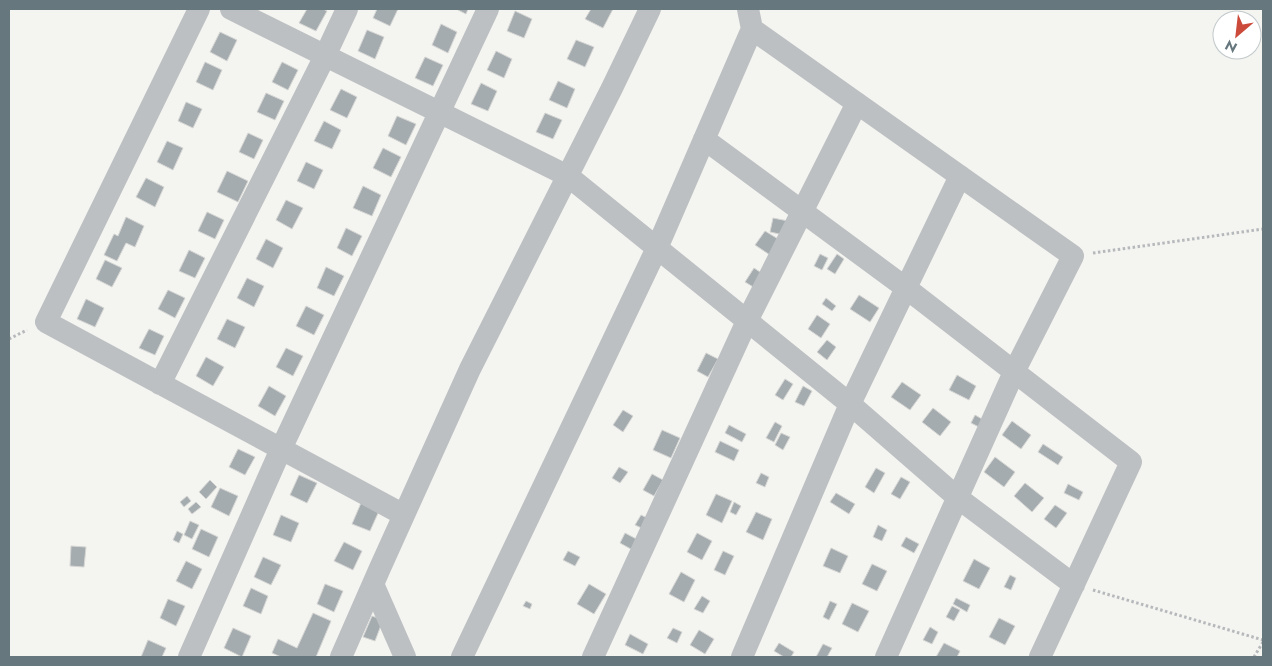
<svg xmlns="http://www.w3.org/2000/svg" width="1272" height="666" viewBox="0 0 1272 666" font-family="Jost,sans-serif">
	<rect width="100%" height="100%" fill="#f4f4f1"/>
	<path fill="#a4acaf" stroke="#d6d6d4" d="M307,9h16l4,2 -11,20 -17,-8z
		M377,9h21l-8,17 -17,-8z
		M456,9h12l-2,5z
		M591,9h22l-10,19 -18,-9z
		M515,11l17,8 -8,19 -17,-7z
		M441,24l16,8 -9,21 -16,-8z
		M367,30l17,7 -9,22 -17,-8z
		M220,32l17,8 -10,21 -17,-9z
		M576,40l18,7 -9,20 -18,-8z
		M496,51l16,8 -8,19 -17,-8z
		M425,57l18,8 -10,21 -18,-8z
		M205,62l17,8 -9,20 -17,-8z
		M282,62l16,8 -10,20 -16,-8z
		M558,81l17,8 -8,19 -18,-8z
		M481,83l16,8 -9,20 -17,-7z
		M341,89l16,8 -10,21 -17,-8z
		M266,93l18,8 -9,19 -18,-8z
		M186,102l16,7 -9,19 -15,-7z
		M545,113l17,7 -9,19 -17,-7z
		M397,116l19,8 -10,21 -18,-9z
		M324,121l17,9 -9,19 -18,-8z
		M248,133l15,7 -9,19 -15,-7z
		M167,141l16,7 -10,22 -16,-8z
		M383,148l18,9 -10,20 -18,-9z
		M306,162l17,8 -9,19 -17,-8z
		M227,171l21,10 -10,21 -21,-10z
		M146,178l18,9 -9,20 -19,-10z
		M363,186l18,9 -9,21 -19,-8z
		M286,200l17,8 -11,21 -16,-9z
		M207,212l17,8 -9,19 -17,-8z
		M126,217l18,9 -9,21 -9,-4 -9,18 -13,-6 10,-21 4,2z
		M773,218l15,3 -4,14 -14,-3z
		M346,228l16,8 -10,20 -15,-8z
		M765,231l18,11 -10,15 -18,-12z
		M266,239l17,9 -10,20 -17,-9z
		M189,250l16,8 -10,20 -16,-7z
		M820,254l8,4 -6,12 -8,-4z
		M837,254l7,5 -9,15 -8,-5z
		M105,260l17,8 -10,19 -16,-8z
		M326,267l18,9 -10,20 -17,-8z
		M754,268l9,6 -8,14 -10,-6z
		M247,278l17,8 -10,21 -17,-9z
		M168,290l17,8 -10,20 -17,-9z
		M859,295l20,13 -9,14 -20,-13z
		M826,298l10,8 -4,5 -10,-7z
		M86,299l18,9 -9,19 -18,-8z
		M306,306l18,9 -10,20 -18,-9z
		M817,315l13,9 -9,14 -13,-9z
		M227,319l18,8 -10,21 -18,-9z
		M149,329l15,7 -9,19 -16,-7z
		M827,340l9,7 -9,13 -10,-8z
		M286,348l17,8 -10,20 -17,-9z
		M706,353l12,6 -10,18 -11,-6z
		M206,357l18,10 -11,19 -17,-10z
		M957,375l19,11 -7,14 -20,-10z
		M785,379l8,5 -10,16 -8,-5z
		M902,382l19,13 -11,15 -19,-13z
		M269,386l17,10 -11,20 -17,-10z
		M803,386l9,5 -8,15 -9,-4z
		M933,408l18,14 -11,14 -18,-14z
		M623,410l10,6 -10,16 -10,-7z
		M975,415l14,8 -4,7 -14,-7z
		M1012,421l19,14 -10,14 -19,-14z
		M775,422l7,4 -8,16 -8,-4z
		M729,425l17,9 -4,8 -17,-9z
		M662,430l18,8 -9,20 -18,-8z
		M781,433l9,4 -7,13 -8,-5z
		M720,441l19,9 -5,11 -19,-9z
		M1043,444l20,13 -5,8 -20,-13z
		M238,449l17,8 -10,18 -16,-8z
		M995,457l20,15 -11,15 -20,-15z
		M619,467l9,5 -8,11 -8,-5z
		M876,468l9,5 -11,20 -9,-6z
		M761,473l8,4 -4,10 -9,-4z
		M652,474l11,6 -9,16 -11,-6z
		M299,475l18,8 -10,20 -17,-8z
		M901,477l9,5 -10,17 -9,-5z
		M210,480l7,7 -11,12 -7,-7z
		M1025,483l19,15 -12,14 -18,-16z
		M1068,484l15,8 -4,8 -15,-7z
		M220,488l18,8 -9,20 -18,-9z
		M836,493l19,11 -6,10 -19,-12z
		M716,494l16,7 -10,22 -16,-8z
		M187,496l4,5 -7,6 -4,-5z
		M196,502l5,5 -9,7 -4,-5z
		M734,502l7,4 -5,9 -6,-3z
		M361,503l18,8 -9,20 -18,-7z
		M1055,505l12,8 -11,15 -12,-9z
		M756,512l16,7 -9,21 -17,-8z
		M281,515l18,8 -8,19 -18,-7z
		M641,515l12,6 -5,10 -13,-6z
		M190,521l9,4 -7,14 -8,-4z
		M878,525l9,5 -5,11 -9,-4z
		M201,529l17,8 -9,20 -17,-8z
		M177,531l6,3 -4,9 -6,-3z
		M625,533l19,10 -6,10 -18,-10z
		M697,533l15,8 -10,19 -15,-8z
		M906,537l13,7 -5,9 -13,-7z
		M344,542l18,9 -9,19 -19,-9z
		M71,546l15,1 -2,20 -14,-1z
		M831,548l17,8 -8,17 -17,-7z
		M568,551l12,6 -5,9 -12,-6z
		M723,551l11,5 -9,19 -11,-5z
		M263,557l18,8 -10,20 -17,-8z
		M974,559l16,9 -11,21 -16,-8z
		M186,561l16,8 -10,20 -16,-8z
		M872,564l15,7 -10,20 -15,-7z
		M681,572l14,8 -11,22 -15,-8z
		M1010,575l6,3 -5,12 -7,-3z
		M325,584l18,7 -9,21 -17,-8z
		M589,584l17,10 -12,20 -17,-10z
		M251,588l17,8 -7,18 -18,-8z
		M702,596l8,5 -7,12 -9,-4z
		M956,598l14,7 -3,7 -14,-8z
		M168,599l17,7 -9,20 -16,-8z
		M526,601l6,3 -2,5 -7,-3z
		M830,601l7,3 -8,16 -6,-3z
		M852,603l17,8 -11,21 -16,-8z
		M952,606l8,4 -6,11 -8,-4z
		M313,613l18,8 -15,36h-35l-9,-4 6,-14 19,9z
		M372,616l11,4 -8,21 -12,-4z
		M999,618l16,8 -10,19 -16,-8z
		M930,627l8,5 -6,12 -9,-4z
		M233,628l18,8 -9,21 -18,-9z
		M673,628l9,4 -5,11 -10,-5z
		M699,630l15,9 -9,15 -15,-9z
		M630,634l18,10 -5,10 -18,-9z
		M148,640l18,8 -4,9h-21z
		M779,643l15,9 -3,5h-7l-10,-6z
		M944,643l16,8 -3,6h-21z
		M823,644l9,4 -5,9h-11z"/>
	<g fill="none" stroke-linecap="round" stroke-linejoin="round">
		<path stroke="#b6b9bb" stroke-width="3" stroke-dasharray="2.5 2.5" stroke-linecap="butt" d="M1093,253l170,-24
			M9,339l18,-9
			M1093,590l170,50
			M1254,657l9,-15"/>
		<path stroke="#bcc0c2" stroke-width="22" d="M199,9l-153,313 358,193
			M231,9l337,167 282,228 108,94 116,87
			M748,9l4,20 321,227 -59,116 -128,285
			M704,139l202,149 225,174 -91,195
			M160,384l165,-328 22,-47
			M373,584l32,73
			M189,657l92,-208 207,-440
			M341,657l39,-89 90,-199 142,-281 38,-79
			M462,657l195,-409 95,-219
			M593,657l154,-336 110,-218
			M742,657l108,-253 110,-228"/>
	</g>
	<rect width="1272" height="666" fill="none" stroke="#67777e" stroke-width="20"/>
	<g transform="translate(1237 35) rotate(208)"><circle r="24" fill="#ffffff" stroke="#c2c9cb"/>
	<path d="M0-4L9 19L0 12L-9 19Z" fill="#cc4a3a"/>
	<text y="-8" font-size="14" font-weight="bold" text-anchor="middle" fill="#67777e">N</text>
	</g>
</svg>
